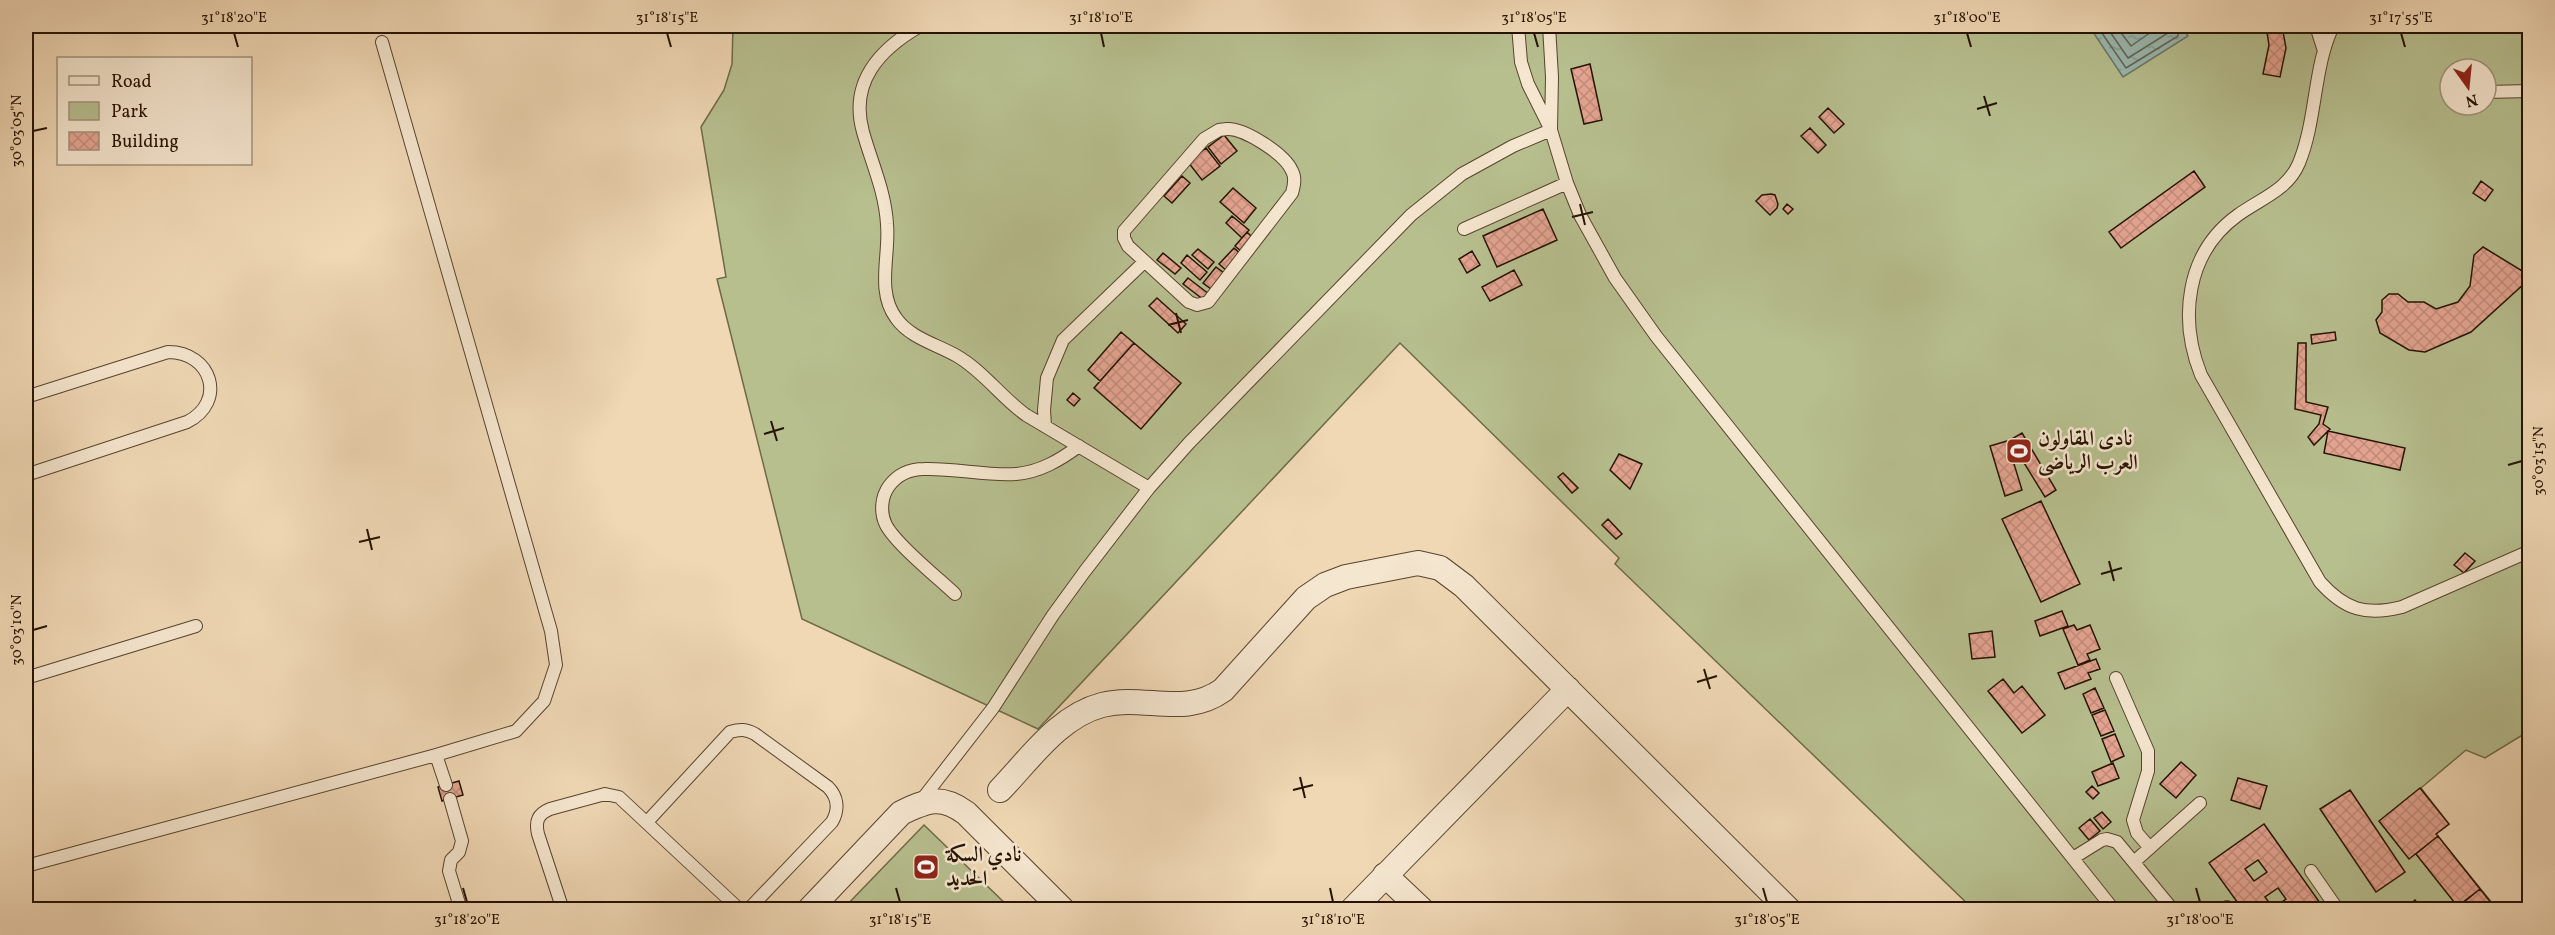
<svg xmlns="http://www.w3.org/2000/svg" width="2555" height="935" viewBox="0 0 2555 935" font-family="Vollkorn,Amiri,serif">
	<defs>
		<pattern id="water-ripples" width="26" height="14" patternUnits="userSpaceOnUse" patternTransform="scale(1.5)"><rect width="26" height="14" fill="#9ab9b1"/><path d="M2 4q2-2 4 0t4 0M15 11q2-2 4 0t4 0" fill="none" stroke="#859e96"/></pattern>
		<pattern id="building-cross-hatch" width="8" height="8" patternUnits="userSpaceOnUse" patternTransform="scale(1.5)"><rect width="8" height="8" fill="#e4a491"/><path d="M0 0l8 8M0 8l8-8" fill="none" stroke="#c38c7b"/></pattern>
	</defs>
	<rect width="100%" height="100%" fill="#f0d8b5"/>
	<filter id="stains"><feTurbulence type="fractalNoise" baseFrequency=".00333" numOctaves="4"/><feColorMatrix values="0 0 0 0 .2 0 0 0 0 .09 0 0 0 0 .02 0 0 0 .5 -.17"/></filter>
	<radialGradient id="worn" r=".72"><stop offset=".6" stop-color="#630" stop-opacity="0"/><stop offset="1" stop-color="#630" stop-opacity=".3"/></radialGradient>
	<path fill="#b7bf8f" stroke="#6e6948" stroke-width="1.5" fill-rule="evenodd" d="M733,26h1796v705l-44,27 -19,-8 -45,38 28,36 -13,10 61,75h-524l-358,-345 4,-6 -219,-215 -362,386 -236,-110 -85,-340 9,-2 -25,-150 23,-37 8,-26zM2450,69h36v36h-36z
		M924,825l87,84h-168z"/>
	<path fill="url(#water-ripples)" stroke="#6c776a" stroke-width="1.5" d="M2089,26h92l7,10 -65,41z"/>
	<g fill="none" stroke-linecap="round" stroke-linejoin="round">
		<path stroke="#606658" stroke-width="1.5" d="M2097,26l29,42 52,-32 -1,-10
			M2106,26l22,32 40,-25 1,-7
			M2116,26l15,20 29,-20"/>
	</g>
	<path fill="url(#building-cross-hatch)" stroke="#261300" stroke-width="1.5" fill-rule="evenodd" d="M2266,26h16l4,22 -6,29 -17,-3 6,-29z
		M1590,64l12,56 -18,4 -13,-55z
		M1828,108l16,16 -10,9 -15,-16z
		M1810,128l16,17 -8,8 -17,-17z
		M1224,135l13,16 -16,13 -13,-17z
		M1206,148l14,18 -18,14 -14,-18z
		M2194,171l11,16 -84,61 -12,-16z
		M1182,176l8,7 -18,20 -8,-7z
		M2481,181l12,9 -8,11 -12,-8z
		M1233,188l23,20 -12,15 -24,-21z
		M1771,194l4,1 3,9 -1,4 -7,7 -14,-14 6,-6z
		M1787,204l6,5 -5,5 -5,-5z
		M1543,209l14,31 -60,27 -14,-31z
		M1232,216l17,14 -7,8 -16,-15z
		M1247,232l7,7 -11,14 -8,-7z
		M2483,247l41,25 3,7 -1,3 -55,50 -46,20 -16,-2 -29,-17 -4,-13 6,-8v-12l7,-6h9l10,8h16l12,7 22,-7 12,-16 4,-31z
		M1234,248l8,7 -15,16 -8,-7z
		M1198,249l16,13 -6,7 -16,-14z
		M1472,251l8,14 -13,8 -8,-14z
		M1163,253l18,15 -6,6 -18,-14z
		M1187,255l20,17 -7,8 -19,-17z
		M1216,267l8,6 -13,16 -8,-6z
		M1514,270l8,15 -32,16 -8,-14z
		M1188,278l21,16 -5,6 -21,-16z
		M1157,298l29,26 -8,9 -29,-27z
		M1121,332l13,11 -34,38 -12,-11z
		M2335,332l1,8 -24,4 -1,-9z
		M1134,343l47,40 -40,46 -47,-41z
		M2298,343h8v59l22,5 -5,17 7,5 -16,16 -6,-8 11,-13 2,-9 -26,-6z
		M1073,393l7,6 -6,7 -7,-6z
		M2328,431l77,17 -5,22 -76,-17z
		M2022,433l34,57 -11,7 -35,-57z
		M2007,441l15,49 -17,6 -15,-50z
		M1619,454l23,10 -12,25 -20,-19z
		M1563,473l15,15 -6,5 -14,-16z
		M2041,501l39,83 -39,18 -39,-83z
		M1608,519l14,15 -6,5 -14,-14z
		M2465,553l10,8 -11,12 -10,-8z
		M2062,611l6,15 -28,10 -5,-15z
		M2074,625l3,5 13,-5 10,24 -13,5 3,6 -12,5 -15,-36z
		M1992,631l3,26 -23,2 -3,-25z
		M2096,659l4,10 -12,4 3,6 -26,10 -7,-16z
		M2003,679l11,14 8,-7 23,29 -23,18 -34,-42z
		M2095,688l9,20 -13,5 -8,-19z
		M2105,710l9,21 -13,5 -9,-21z
		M2115,734l9,22 -13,6 -9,-23z
		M2181,762l15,13 -20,23 -16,-14z
		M2113,763l6,15 -21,8 -6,-14z
		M2238,778l29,8 -7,23 -29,-9z
		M459,781l4,14 -21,6 -4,-14z
		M2092,786l7,7 -6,6 -7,-7z
		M2420,788l29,36 -13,10 2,2 -29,23 -30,-38z
		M2350,790l55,82 -29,20 -56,-83z
		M2102,812l9,10 -8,7 -9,-11z
		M2090,819l10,12 -11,9 -10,-12z
		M2264,824l61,86h-82l-34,-47zM2258,860l9,12 -13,9 -9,-12zM2278,888l8,11 -13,9 -8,-11z
		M2438,836l42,53 -22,18 -42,-53z
		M2480,889l17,21h-42l-1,-1z
		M2415,900l8,10h-20z"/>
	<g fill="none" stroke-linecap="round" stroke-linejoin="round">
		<defs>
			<path id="lane" d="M920,26c-40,23 -71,56 -57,106 9,32 22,59 24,92 3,31 -11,67 9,94 14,20 40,26 61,38 26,15 44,41 69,59l123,73
				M1518,26l3,36 7,22 23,46 16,53 13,32 35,63 41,58 458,574
				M1549,26l3,51 -1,52
				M2316,26l8,25
				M2333,26c-20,42 -16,93 -34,137 -11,27 -39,36 -61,52 -53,38 -59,105 -37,160l119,207c25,28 46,34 82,25l128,-56
				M2519,26l11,1
				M2486,92l44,-1
				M1227,129c17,-1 58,25 65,42 4,7 2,15 0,22l-84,109 -11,3 -8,-3 -61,-56 -4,-8v-7l80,-92 15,-9z
				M1464,229l103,-46
				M26,397l142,-45c44,0 59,50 19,70l-161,53
				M1045,426l-1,-16 3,-32 16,-38 81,-78
				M955,594c-17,-16 -59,-50 -69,-69 -6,-12 -5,-28 3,-39 9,-12 21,-17 35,-17 31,-1 62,7 92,5 24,-2 44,-14 63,-28
				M26,678l170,-52
				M2116,678l32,73v20l-15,49 4,13 13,15
				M436,755l10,30
				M450,799l12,42 -3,11 -8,8 -2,11 12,39
				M920,802l73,-94 60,-93 32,-44 64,-83 40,-45 222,-228 51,-41 51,-28 38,-16
				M647,822l83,-90c10,-3 16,-3 25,2l73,53c10,10 11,23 4,35l-84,88
				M2073,858l29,-18 5,-1 10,3 56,68
				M2134,862l66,-59
				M26,866l410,-111 80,-24 28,-30 12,-36 -5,-34 -169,-589
				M2311,871l27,39
				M563,910l-25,-76c-3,-13 0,-20 12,-25l55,-15 14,3 121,113
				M2224,910l3,-3"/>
			<path id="street" d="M1000,790c29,-30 59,-74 102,-85 42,-11 82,13 121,-15l83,-92 19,-13 21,-8 72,-14 22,5 24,18 325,324
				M1385,875l37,35
				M809,910l92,-97c27,-13 40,-18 65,0l97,97
				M1352,910l216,-221"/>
		</defs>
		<use href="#lane" stroke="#58442d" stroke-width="14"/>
		<use href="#street" stroke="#58442d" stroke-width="26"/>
		<use href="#lane" stroke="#f5e6cf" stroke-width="12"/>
		<use href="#street" stroke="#f5e6cf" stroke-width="24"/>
	</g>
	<path fill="none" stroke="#261300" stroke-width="2" d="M234,33l4,14M667,33l4,14M1101,33l3,14M1534,33l4,14M1967,33l4,14M2401,33l4,14M1984,96l6,20M1977,109l20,-6M33,131l14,-3M1580,204l5,21M1572,217l21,-5M1176,313l5,20M1168,325l20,-5M771,421l6,20M764,434l20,-6M2508,465l14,-4M367,529l5,21M359,542l21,-5M2109,561l5,20M2101,574l21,-6M33,630l14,-4M1704,669l6,20M1697,682l20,-6M1300,777l5,21M1293,790l20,-5M463,888l4,14M896,888l4,14M1330,888l3,14M1763,888l4,14M2196,888l4,14"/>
	<defs>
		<symbol id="stadium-square" viewBox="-11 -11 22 22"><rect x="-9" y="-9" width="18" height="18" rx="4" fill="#8f2418" stroke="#f5e6cf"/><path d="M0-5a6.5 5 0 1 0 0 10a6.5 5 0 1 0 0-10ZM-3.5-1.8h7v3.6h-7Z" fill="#fff"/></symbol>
	</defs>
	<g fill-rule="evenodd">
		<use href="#stadium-square" x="2004" y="436" width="30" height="30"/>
		<use href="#stadium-square" x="911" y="852" width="30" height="30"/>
	</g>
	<g text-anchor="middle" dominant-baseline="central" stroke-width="5" stroke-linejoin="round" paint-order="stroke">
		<g font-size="21" font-weight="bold" fill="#261300" stroke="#f5e6cf" text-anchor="start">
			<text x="2038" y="439">نادى المقاولون<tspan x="2038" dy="24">العرب الرياضى</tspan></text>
			<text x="946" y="855">نادي السكة<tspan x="946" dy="24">الحديد</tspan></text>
		</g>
	</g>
	<rect width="2555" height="935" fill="none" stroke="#f0d8b5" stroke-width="66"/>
	<rect x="57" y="57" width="195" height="108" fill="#f5e6cf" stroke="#a2927c" stroke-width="1.5"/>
	<rect x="69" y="76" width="30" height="9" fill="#f5e6cf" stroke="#a2927c" stroke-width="1.5"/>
	<text x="111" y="87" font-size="18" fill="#261300">Road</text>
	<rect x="69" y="102" width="30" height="18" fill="#b7bf8f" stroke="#a2927c" stroke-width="1.5"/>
	<text x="111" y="117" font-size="18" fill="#261300">Park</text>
	<rect x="69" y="132" width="30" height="18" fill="url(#building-cross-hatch)" stroke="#a2927c" stroke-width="1.5"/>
	<text x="111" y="147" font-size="18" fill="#261300">Building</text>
	<g transform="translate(2468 87) rotate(165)"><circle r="28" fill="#f5e6cf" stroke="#a2927c" stroke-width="1.5"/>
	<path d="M0-4.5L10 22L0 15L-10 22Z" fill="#8f2418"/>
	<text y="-9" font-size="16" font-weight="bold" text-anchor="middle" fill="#261300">N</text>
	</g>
	<rect x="33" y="33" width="2489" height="869" fill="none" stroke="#261300" stroke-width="2"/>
	<g font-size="15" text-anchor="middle" fill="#261300">
		<text x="234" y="22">31°18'20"E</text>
		<text x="667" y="22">31°18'15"E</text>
		<text x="1101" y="22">31°18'10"E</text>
		<text x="1534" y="22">31°18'05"E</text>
		<text x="1967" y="22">31°18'00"E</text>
		<text x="2401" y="22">31°17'55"E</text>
		<text transform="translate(16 131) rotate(-90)" y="5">30°03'05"N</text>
		<text transform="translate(2538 461) rotate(-90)" y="5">30°03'15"N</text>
		<text transform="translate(16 630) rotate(-90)" y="5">30°03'10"N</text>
		<text x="467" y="924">31°18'20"E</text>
		<text x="900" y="924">31°18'15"E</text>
		<text x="1333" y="924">31°18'10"E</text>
		<text x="1767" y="924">31°18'05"E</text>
		<text x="2200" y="924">31°18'00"E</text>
	</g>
	<rect width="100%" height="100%" filter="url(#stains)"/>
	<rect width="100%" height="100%" fill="url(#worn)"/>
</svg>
